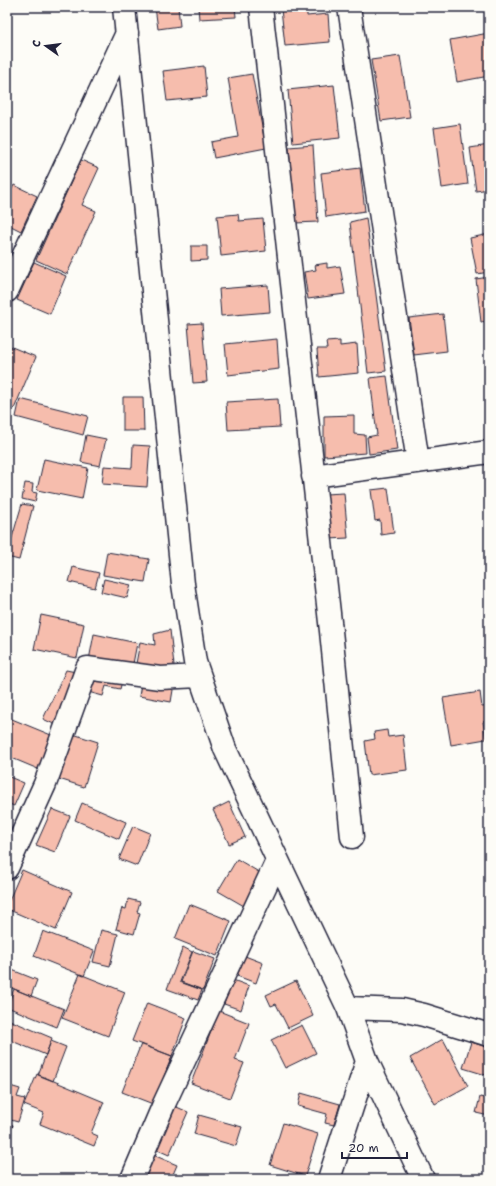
<svg xmlns="http://www.w3.org/2000/svg" width="496" height="1186" viewBox="0 0 496 1186" font-family="'Shantell Sans',sans-serif">
	<rect width="100%" height="100%" fill="#fdfcf7"/>
	<filter id="ink" filterUnits="userSpaceOnUse"><feTurbulence type="fractalNoise" baseFrequency=".025" numOctaves="2"/><feDisplacementMap in="SourceGraphic" scale="8" xChannelSelector="R" yChannelSelector="G"/><feConvolveMatrix kernelMatrix="1 2 1 2 8 2 1 2 1" color-interpolation-filters="sRGB"/></filter>
	<g filter="url(#ink)">
		<path fill="#f6bdad" stroke="#22223b" d="M155,7h23l2,19 -22,3z
			M198,7h37l1,10 -37,2z
			M307,7v9l21,-2 2,28 -45,4 -4,-37z
			M489,33v43l-32,6 -7,-42z
			M400,56l10,61 -29,4 -10,-61z
			M204,66l3,31 -40,4 -4,-30z
			M252,74l14,74 -52,10 -3,-16 27,-5 -10,-59z
			M334,85l6,53 -47,5 -5,-53z
			M460,124l8,60 -26,4 -8,-60z
			M313,145l5,77 -23,1 -6,-76z
			M489,145v44l-13,2 -6,-43z
			M81,160l18,8 -17,37 14,6 -29,63 -31,-14z
			M360,168l5,43 -39,6 -5,-44z
			M14,185l23,11 -16,35 -14,-7v-26z
			M238,214l1,7 24,-2 3,32 -45,5 -4,-40z
			M366,218l20,153 -18,2 -18,-151z
			M489,234v38l-12,2 -7,-36z
			M191,246h16v14l-16,1z
			M34,262l32,14 -16,38 -33,-14z
			M327,263v5l13,-2 5,28 -37,5 -4,-27 12,-2 -1,-5z
			M489,277v44l-8,1 -5,-43z
			M268,285l2,27 -49,4 -2,-27z
			M443,314l4,37 -33,4 -5,-37z
			M202,323l5,59 -14,1 -5,-59z
			M277,339l2,30 -51,6 -3,-31z
			M340,341v5l17,-2 2,29 -40,4 -2,-28h10l-1,-7z
			M7,345l29,12 -22,52 -7,-4z
			M387,376l10,74 -28,4 -2,-17 10,-2 -7,-57z
			M123,397h20l1,34h-21z
			M20,399l68,17 -5,19 -67,-18z
			M278,399l2,28 -52,3 -2,-28z
			M7,410l5,2 -5,12z
			M354,415v19l11,1 1,18 -42,3v-40z
			M86,435l20,4 -6,27 -19,-4z
			M133,445l17,1 -3,41 -45,-3 2,-18 28,2z
			M44,459l44,9 -6,31 -45,-9z
			M25,483l8,1 -1,8 5,1 -2,9 -13,-3z
			M388,488l6,45 -13,2 -1,-15 -5,1 -4,-31z
			M344,493l4,45 -19,1 -4,-45z
			M22,504l11,2 -14,54 -12,-3v-17l4,1z
			M107,552l42,7 -4,23 -42,-7z
			M73,567l26,6 -4,15 -26,-6z
			M104,579l27,6 -4,13 -26,-6z
			M41,615l43,9 -7,34 -43,-9z
			M170,630l5,44 -40,-5 5,-27 15,3 -1,-11z
			M94,634l43,9 -5,26 -43,-9z
			M66,670l15,3 -23,53 -15,-7z
			M94,670l29,7 -3,12 -14,-3 -3,10 -15,-4z
			M142,678l32,6 -3,18 -32,-6z
			M480,692l2,15 7,-1v15l-6,1 3,17 -35,6 -8,-47z
			M7,717l44,18 -13,34 -31,-13z
			M387,730l1,7 15,-2 4,35 -38,5 -4,-34 10,-2 -1,-7z
			M73,734l25,8 -14,45 -25,-8z
			M7,776l17,7 -10,23 -7,-3z
			M229,802l16,35 -16,7 -16,-34z
			M82,803l44,19 -7,17 -44,-19z
			M52,809l18,7 -15,36 -19,-7z
			M133,826l17,7 -13,33 -18,-7z
			M237,859l25,15 -18,32 -26,-15z
			M22,870l50,22 -16,38 -49,-21v-4z
			M128,899l12,3 -3,10 3,1 -6,21 -18,-5 6,-21 4,1z
			M189,904l42,17 -14,35 -42,-17z
			M101,930l17,4 -8,32 -17,-4z
			M43,931l51,20 -10,25 -50,-20z
			M183,947l9,5 -12,30 22,8 -4,10 -31,-11z
			M193,951l22,8 -12,31 -22,-8z
			M245,956l18,7 -7,20 -19,-7z
			M7,968l30,12 -6,16 -24,-10z
			M80,974l45,18 -17,44 -46,-18z
			M233,980l16,6 -8,24 -17,-6z
			M296,981l17,35 -25,12 -12,-24 -5,2 -5,-11z
			M14,989l50,20 -7,18 -50,-20z
			M147,1003l39,15 -14,38 -40,-15z
			M219,1011l30,12 -14,37 9,3 -14,35 -39,-15z
			M7,1019l45,19 -6,17 -39,-16z
			M302,1025l14,28 -31,15 -14,-28z
			M443,1039l25,47 -33,18 -25,-46z
			M51,1041l15,6 -13,34 -15,-6z
			M471,1042l18,6v28l-26,-8z
			M141,1044l31,12 -19,48 -31,-12z
			M37,1074l67,28 -13,31 7,3 -4,10 -54,-22 4,-11 -20,-8z
			M10,1086l10,3 -3,8 8,2 -7,23 -11,-3v-23z
			M301,1093l39,11 -6,21 -9,-2 2,-9 -29,-8z
			M480,1097l9,2v17l-13,-3z
			M170,1104l18,8 -19,43 -18,-8z
			M199,1115l43,12 -6,19 -42,-12z
			M7,1123l6,2 -5,13 -1,-1z
			M283,1123l35,11 -13,42 -35,-11z
			M151,1154l26,11 -6,14h-31z
			M7,1174l12,5h-12z"/>
		<g fill="none" stroke-linecap="round" stroke-linejoin="round">
			<defs>
				<path id="minor" d="M124,7l59,577 12,78 30,87 123,259 19,53 56,118
					M261,7l70,624 21,206
					M349,7l69,455
					M7,291l120,-258
					M313,476l176,-24
					M7,868l38,-84 42,-116 73,10 39,-2
					M348,1008l54,2 22,5 65,20
					M132,1179l32,-75 113,-243
					M329,1179l38,-118"/>
			</defs>
			<use href="#minor" stroke="#22223b" stroke-width="25"/>
			<use href="#minor" stroke="#fdfcf7" stroke-width="22"/>
		</g>
	</g>
	<rect width="496" height="1186" fill="none" stroke="#fdfcf7" stroke-width="24"/>
	<rect x="12" y="12" width="472" height="1162" fill="none" stroke="#22223b" stroke-width="1.5" filter="url(#ink)"/>
	<g transform="translate(46 46) rotate(284)" stroke="#fdfcf7" stroke-width="3" paint-order="stroke">
	<path d="M0-3L7 15L0 10L-7 15Z" fill="#22223b"/>
	<text y="-6" font-size="11" font-weight="bold" text-anchor="middle" fill="#22223b">С</text>
	</g>
	<path d="M342 1152v6h65v-6" fill="none" stroke="#22223b" stroke-width="2"/>
	<text x="348" y="1152" font-size="12" fill="#22223b" stroke="#fdfcf7" stroke-width="3" paint-order="stroke">20 m</text>
</svg>
